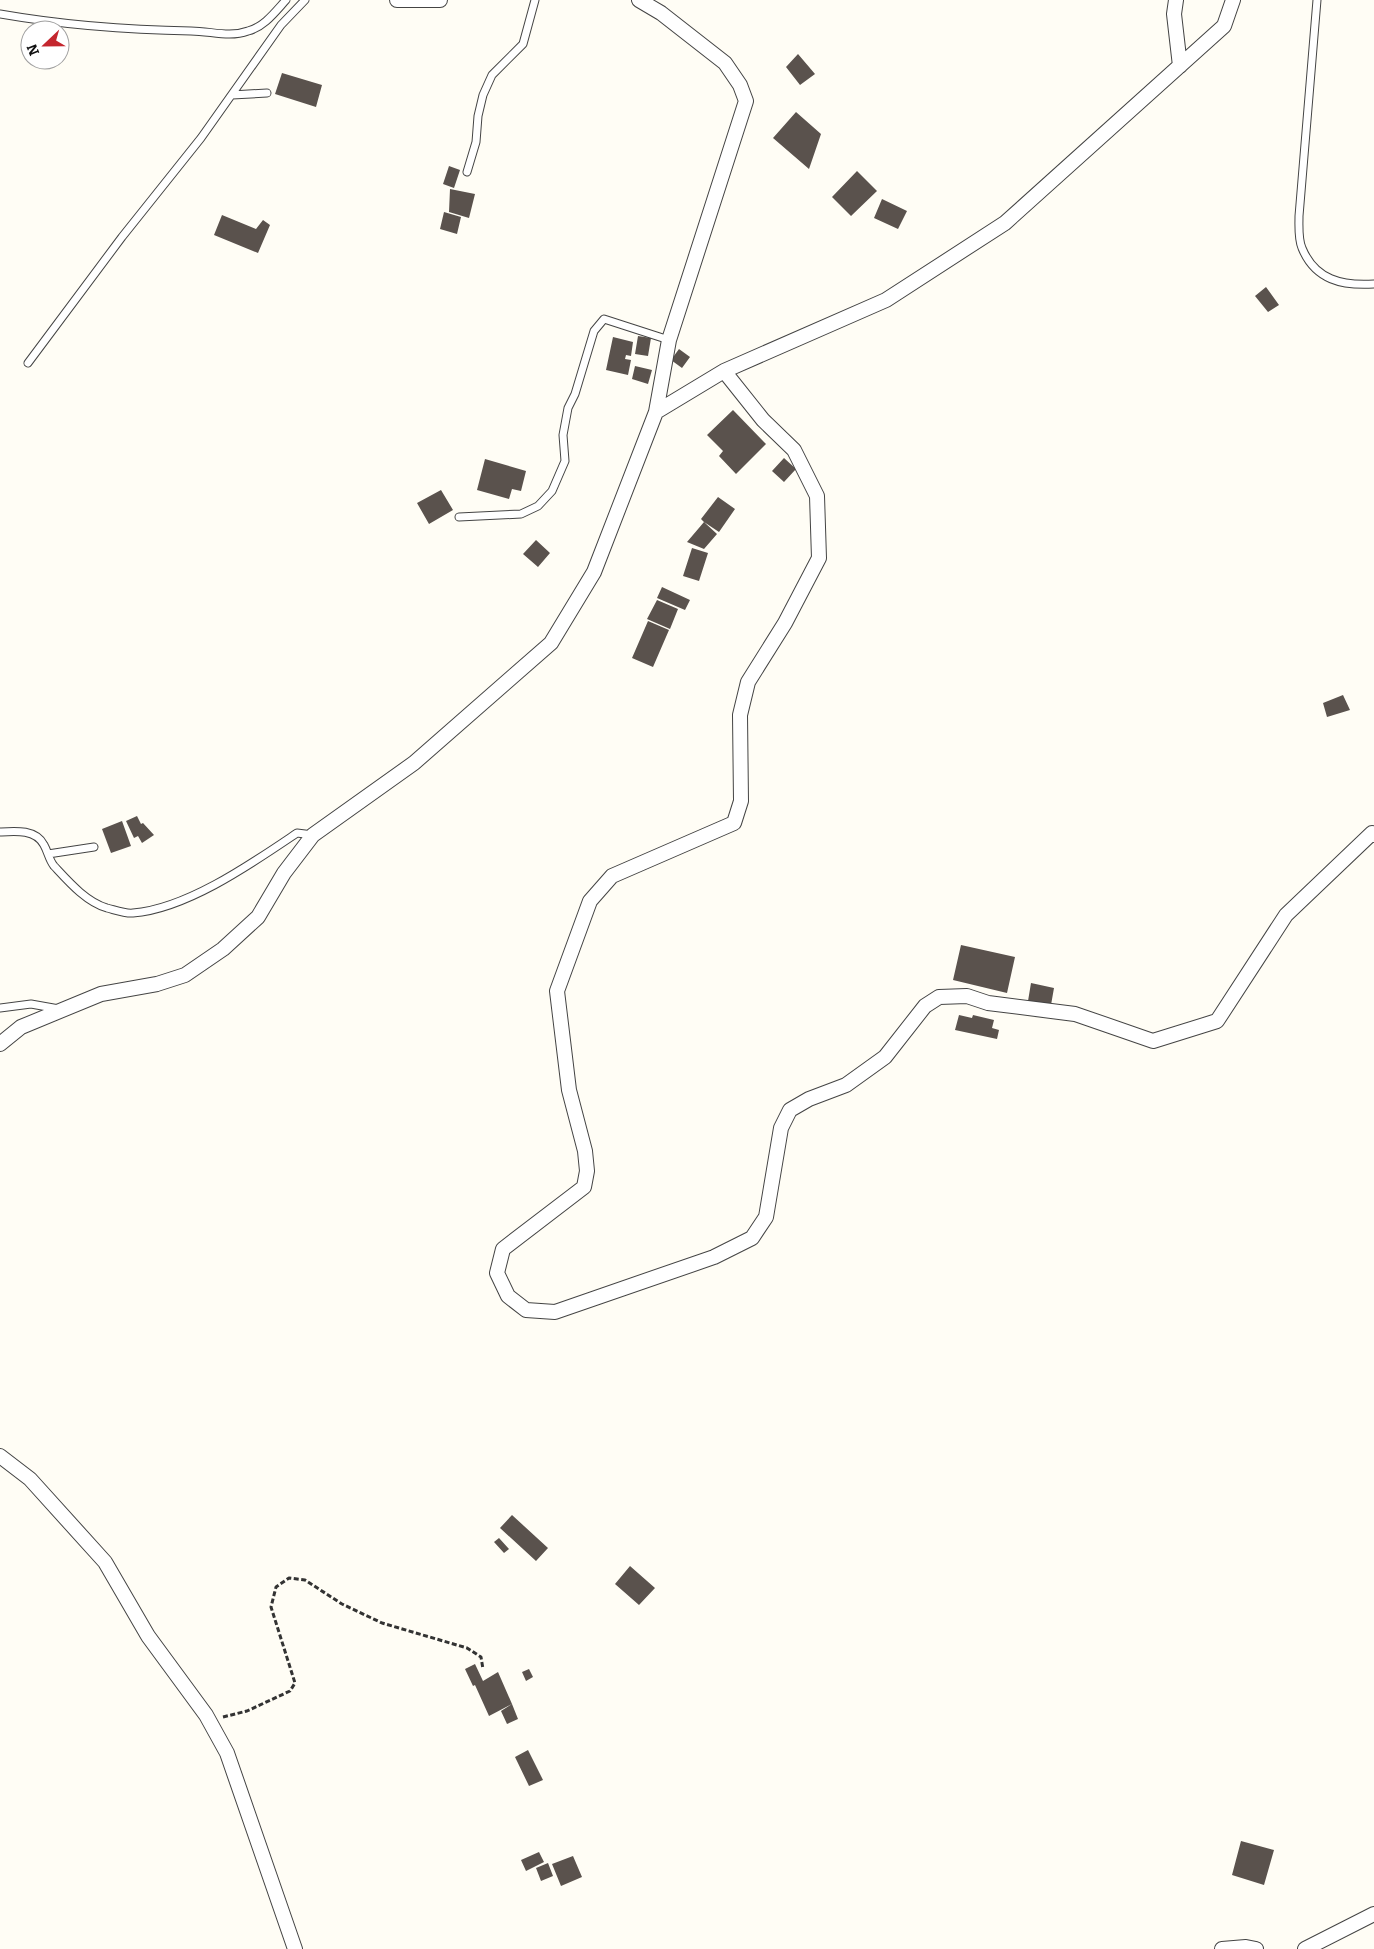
<svg xmlns="http://www.w3.org/2000/svg" width="1374" height="1949" viewBox="0 0 1374 1949" font-family="Bitter,serif">
	<rect width="100%" height="100%" fill="#fffdf5"/>
	<path fill="#5a524d" d="M798,54l17,20 -15,11 -14,-18z
		M282,73l40,12 -6,22 -41,-13z
		M796,112l25,22 -12,35 -36,-31z
		M449,166l11,4 -6,18 -11,-4z
		M857,171l20,20 -26,25 -19,-19z
		M450,189l25,5 -6,24 -20,-6z
		M882,199l25,12 -9,18 -24,-11z
		M444,212l17,5 -4,17 -17,-5z
		M222,215l34,14 7,-9 7,5 -12,28 -44,-18z
		M1266,287l13,18 -11,7 -13,-16z
		M638,336l13,2 -3,18 -13,-2z
		M613,337l20,5 -2,14 -5,-1 -1,4 6,1 -3,15 -22,-5z
		M679,349l11,8 -8,11 -11,-8z
		M635,366l17,4 -4,14 -16,-5z
		M733,410l33,34 -30,30 -17,-18 4,-5 -16,-16z
		M784,458l12,11 -12,13 -12,-11z
		M485,459l41,12 -5,20 -9,-2 -3,10 -32,-9z
		M441,490l12,20 -24,14 -12,-21z
		M718,497l17,12 -16,23 -15,-10 13,12 -13,15 -17,-7 17,-20 -3,-3z
		M536,540l14,13 -12,14 -15,-13z
		M692,548l16,5 -9,28 -16,-5z
		M662,587l28,13 -5,10 -28,-12z
		M657,600l21,9 -8,20 -23,-10z
		M648,621l21,9 -16,37 -21,-9z
		M1343,695l7,15 -23,7 -4,-14z
		M137,816l4,8 2,-1 11,12 -12,8 -4,-7 -4,2 -8,-17z
		M122,821l9,25 -20,7 -9,-24z
		M961,945l54,12 -8,36 -54,-13z
		M1031,983l23,5 -3,17 -23,-4z
		M959,1015l13,3 1,-3 21,5 -2,8 7,2 -2,9 -42,-9z
		M512,1515l36,33 -12,13 -36,-33z
		M499,1538l10,11 -5,4 -10,-11z
		M630,1566l25,22 -16,17 -24,-21z
		M475,1664l8,17 15,-9 14,32 -23,12 -14,-31 -2,1 -8,-17z
		M529,1669l4,8 -7,4 -4,-9z
		M512,1704l6,15 -11,5 -6,-13z
		M528,1750l15,30 -14,6 -14,-29z
		M1241,1841l33,9 -10,35 -32,-10z
		M539,1852l5,10 -18,9 -5,-11z
		M573,1856l9,21 -21,9 -9,-22z
		M548,1863l5,13 -12,5 -5,-13z"/>
	<g fill="none" stroke-linecap="round" stroke-linejoin="round">
		<defs>
			<path id="service" d="M1317,0l-18,216c0,10 -1,23 3,32 13,32 40,38 72,36
				M0,14c63,11 127,16 191,17 20,0 38,7 57,0 16,-4 27,-19 38,-31
				M232,95l35,-2
				M467,172l9,-30 2,-26 5,-21 9,-20 31,-31 12,-44
				M28,363l94,-126 79,-99 80,-113 24,-25
				M459,517l62,-3 17,-8 14,-15 13,-30 -2,-26 5,-27 7,-14 19,-63 10,-12 65,21
				M0,832c15,-1 36,-3 44,13 4,7 5,15 10,21 14,15 32,36 53,42 8,2 19,6 26,5 54,-4 121,-51 164,-80l16,2
				M48,854l46,-7
				M0,1008l31,-4 28,5"/>
			<path id="minor" d="M397,0h43
				M639,0l22,13 64,50 15,22 6,16 -77,239 -13,72
				M1176,0l-2,14 6,52
				M724,371l39,49 31,30 23,46 2,62 -34,65 -37,59 -8,33 1,86 -7,22 -122,53 -22,25 -33,90 12,99 16,61 2,20 -3,16 -81,62 -6,24 11,23 18,14 29,2 159,-55 38,-19 14,-21 15,-89 9,-18 19,-11 37,-14 39,-28 40,-51 14,-9 28,-1 21,7 87,11 78,27 64,-20 69,-106 86,-82 2,2
				M0,1044l21,-17 80,-33 56,-10 28,-9 38,-26 35,-32 26,-44 29,-38 101,-72 137,-120 43,-71 62,-160 68,-41 162,-71 119,-77 219,-197 9,-26
				M0,1456l30,23 75,83 43,74 58,79 21,38 68,196
				M1222,1949l24,-2 10,2
				M1305,1949l69,-35"/>
		</defs>
		<use href="#service" stroke="#444" stroke-width="9"/>
		<use href="#minor" stroke="#444" stroke-width="16"/>
		<path stroke="#333" stroke-width="3" stroke-dasharray="5 2.5" stroke-linecap="butt" d="M223,1717l24,-6 43,-20 5,-8 -24,-76 5,-20 13,-9 16,2 37,24 40,19 85,25 14,9 2,12"/>
		<use href="#service" stroke="#fff" stroke-width="7"/>
		<use href="#minor" stroke="#fff" stroke-width="14"/>
	</g>
	<g transform="translate(45 45) rotate(248)"><circle r="24" fill="#ffffff" stroke="#a0a0a0"/>
	<path d="M0-4L9 19L0 12L-9 19Z" fill="#c4262e"/>
	<text y="-8" font-size="14" font-weight="bold" text-anchor="middle" fill="#111111">N</text>
	</g>
</svg>
